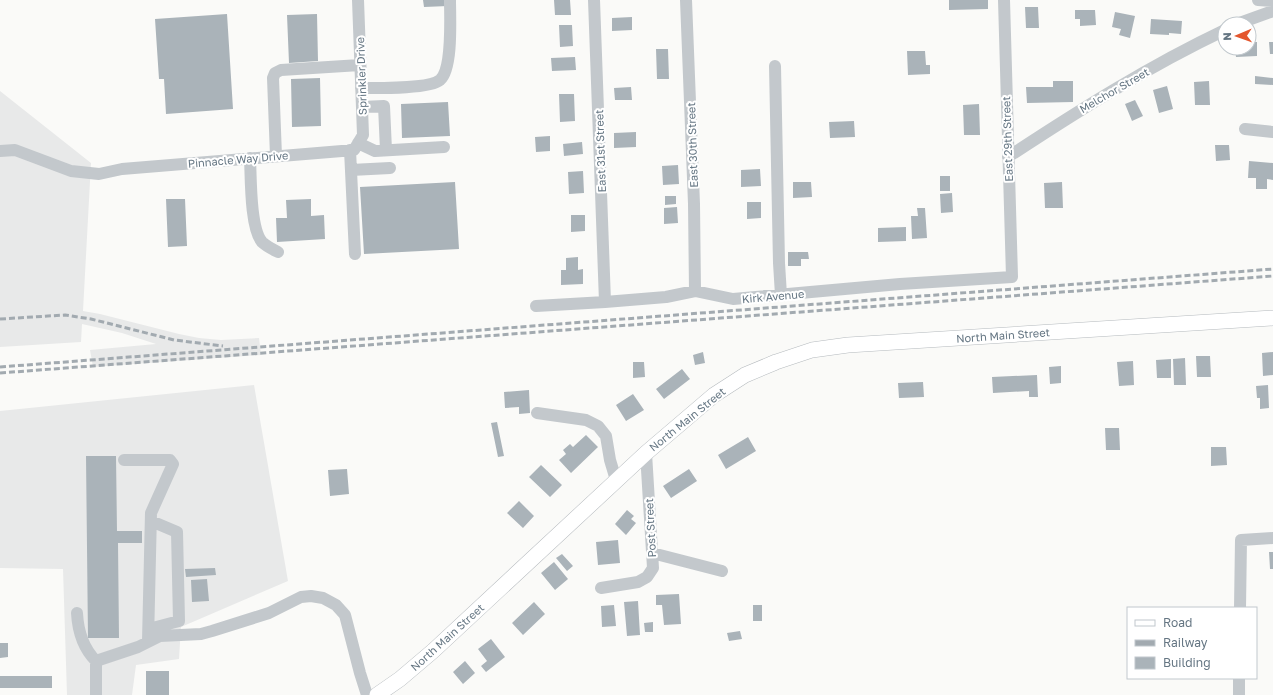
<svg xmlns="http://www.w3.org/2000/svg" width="1273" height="695" viewBox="0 0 1273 695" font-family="'Golos Text',sans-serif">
	<rect width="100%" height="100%" fill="#fafaf8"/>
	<path fill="#e8e9e9" d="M0,91l91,72 -8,148 17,3 79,20 20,4 22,2 38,-2 2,17 -168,12 -3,-17 66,-6 -34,-11 -40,-9 -1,18 -81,5z
		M254,385l34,196 -107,46 -2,32 -43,6 -4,30h-65l-4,-126 -63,-1v-157z"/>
	<path fill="#aab3b9" d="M423,0h25v6l-24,1z
		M554,0h16l1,15h-16z
		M949,0h39v9l-39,1z
		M1025,7h13l1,21h-13z
		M1075,10h20l1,15 -16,1v-7h-5z
		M1115,12l20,4 -5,22 -11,-3 2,-6 -9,-2z
		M227,14l6,95 -67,5 -2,-35h-5l-4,-60z
		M317,14l1,47 -29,2 -2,-48z
		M632,17v13l-20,1v-13z
		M1151,19l31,2 -1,13 -12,-1v2l-19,-1z
		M559,25h13l1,21 -13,1z
		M1249,42h8v14l-21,1 -1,-9h14z
		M1269,42h4v12h-3z
		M656,49h12l1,30h-12z
		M907,51h18l1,14h4v9l-22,1z
		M575,57l1,13 -24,1 -1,-13z
		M1255,76l18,2v7l-18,-1z
		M320,78l1,48 -29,1 -1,-48z
		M1053,81h20v21l-46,1 -1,-16h27z
		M1209,81l1,24h-15l-1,-23z
		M1167,86l6,23 -14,4 -6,-23z
		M631,87l1,13h-17l-1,-12z
		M559,94h15l1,27 -15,1z
		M1135,100l8,16 -11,5 -7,-17z
		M448,102l2,34 -48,2 -1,-34z
		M979,104l1,31h-16l-1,-30z
		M854,121l1,16 -25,1 -1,-16z
		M636,132v15l-22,1v-15z
		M550,136v15l-14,1 -1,-15z
		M582,142l1,12 -19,2 -1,-12z
		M1215,145h14l1,15 -14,1z
		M1249,161l24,2v17l-6,-1v10h-11v-11h-8z
		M678,165l1,19 -16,1 -1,-19z
		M760,169l1,17 -20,1v-17z
		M583,171l1,22 -15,1 -1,-22z
		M940,176h10v15h-10z
		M455,182l4,67 -95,5 -4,-67z
		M793,182h18l1,15 -19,1z
		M1062,182l1,26h-18l-1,-25z
		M952,193l1,19 -12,1 -1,-19z
		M665,196h11v8l-11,1z
		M166,199h19l2,47 -19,1z
		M311,199v17l13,-1 1,24 -48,3 -1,-24h11l-1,-18z
		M747,202h14v16l-14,1z
		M677,207l1,16 -14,1v-16z
		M917,208h8l2,30 -15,1 -1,-23h7z
		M571,215h14v16l-14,1z
		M906,227v14l-28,1v-14z
		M788,252h20l1,7h-8v7h-13z
		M578,257v13l5,-1v15l-22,1v-15h5v-12z
		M703,352l2,11 -10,2 -2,-10z
		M1273,352v23l-10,1 -1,-23z
		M1196,356h14l1,21h-14z
		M1185,358l1,27h-12l-1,-26z
		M1171,359v19h-14l-1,-18z
		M1133,361l1,24 -15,1 -2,-24z
		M633,362h11l1,15 -12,1z
		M1061,366v17l-11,1 -1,-17z
		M682,369l8,10 -26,20 -8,-10z
		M1037,375l1,22h-9v-6l-36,2 -1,-16z
		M923,382l1,15 -25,1 -1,-15z
		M1268,385l1,23 -9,1v-11h-3l-1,-12z
		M529,390l1,23 -11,1v-7l-14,1 -1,-16z
		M633,394l11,16 -18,11 -10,-16z
		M497,422l7,34 -6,1 -7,-34z
		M1105,428h14l1,22h-14z
		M586,435l12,12 -27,26 -12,-13 7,-6 -3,-4 7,-6 3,3z
		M748,437l8,14 -30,18 -8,-14z
		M1211,447h15l1,18 -16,1z
		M86,456h30l1,75h25v12h-24l1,95h-31z
		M541,465l21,20 -12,12 -21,-20z
		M347,469l2,25 -19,2 -2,-26z
		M689,469l8,12 -26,17 -8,-12z
		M519,501l15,15 -11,12 -16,-15z
		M627,510l7,6 -3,3 5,4 -10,12 -11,-11z
		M618,540l2,23 -22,2 -2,-23z
		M1269,552h4v17h-3z
		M562,554l11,12 -6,5 -11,-13z
		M554,562l14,17 -13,11 -14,-17z
		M215,568l1,7 -30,2 -1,-8z
		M207,579l2,22 -17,1 -1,-22z
		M679,594l2,30 -17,1 -2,-20h-6v-10z
		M638,601l2,34 -13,1 -3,-34z
		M534,602l11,12 -22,21 -11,-12z
		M614,605l2,21 -14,1 -1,-21z
		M753,605h9v16h-9z
		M653,622v10h-8l-1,-9z
		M740,631l2,8 -13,2 -2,-8z
		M491,639l14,18 -19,15 -5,-6 6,-5 -9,-12z
		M0,643h8v14l-8,1z
		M465,661l10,12 -12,11 -10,-12z
		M146,671h23v24h-23z
		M0,676h52v12h-52z"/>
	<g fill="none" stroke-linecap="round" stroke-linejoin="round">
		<defs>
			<path id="major" d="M377,695l23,-16 33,-28 213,-198 68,-58 31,-20 31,-13 36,-12 36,-5 425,-27"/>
		</defs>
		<use href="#major" stroke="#b5babe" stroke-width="16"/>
		<path stroke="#c3c8cc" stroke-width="12" d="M594,0l11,302
			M686,0l8,204 1,87
			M1258,0l15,1
			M1237,24l36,-13
			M775,66l4,197 2,32
			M361,88c15,0 69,1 79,-8 13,-11 10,-62 10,-80
			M362,107l22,-1 2,44
			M1245,129l28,3
			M358,143l17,8 69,-4
			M350,150l5,104
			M0,151l15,-1 56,21 28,3 23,-5 232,-19 9,-15 -5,-135
			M276,156l-3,-78 2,-5 6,-3 79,-5
			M1008,157c70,-46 141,-91 217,-127
			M250,158c1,19 0,70 12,84 4,4 10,7 16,10
			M351,170l39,-2
			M536,306l69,-4 61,-5 29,-6 38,8 167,-15 112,-7 -8,-277
			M537,413l49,7 12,6 8,10 4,24 6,20
			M124,460h46l3,4 -22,49 -3,128
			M652,553l70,18
			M601,588l37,-6 9,-5 6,-9 -7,-115
			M1240,608l1,-68 32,-2
			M77,613c1,19 6,35 19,48
			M149,629l30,-8 -2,-89 -26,-11
			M96,695v-34l42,-14 22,-11 41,-2 11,-3 57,-18 32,-16 10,-1 12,2 13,7 9,10 15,58 7,22
			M1239,695v-17"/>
		<use href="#major" stroke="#fff" stroke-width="15"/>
		<path stroke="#a2aab0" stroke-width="3" stroke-dasharray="6 3" stroke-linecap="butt" d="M0,319l65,-4 26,4 83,21 49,6
			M0,367l1273,-98
			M0,373l1273,-97"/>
	</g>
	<g text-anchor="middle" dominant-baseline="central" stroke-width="4" stroke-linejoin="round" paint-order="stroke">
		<g font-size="11" fill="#657683" stroke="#fff">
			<text transform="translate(361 76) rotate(-92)">Sprinkler Drive</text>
			<text transform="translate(1114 90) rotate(-30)">Melchor Street</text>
			<text transform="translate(1007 139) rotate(-92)">East 29th Street</text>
			<text transform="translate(692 145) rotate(-92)">East 30th Street</text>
			<text transform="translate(600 151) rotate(-92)">East 31st Street</text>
			<text transform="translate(238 159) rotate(-5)">Pinnacle Way Drive</text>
			<text transform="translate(773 296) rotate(-5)">Kirk Avenue</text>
			<text transform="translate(1003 335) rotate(-4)">North Main Street</text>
			<text transform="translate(687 419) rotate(-39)">North Main Street</text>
			<text transform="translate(650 528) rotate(-93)">Post Street</text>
			<text transform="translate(447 637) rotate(-42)">North Main Street</text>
		</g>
	</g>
	<rect x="1127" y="607" width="130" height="72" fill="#ffffff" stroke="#c1c8cd"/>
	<rect x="1135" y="620" width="20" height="6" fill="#ffffff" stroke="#c1c8cd"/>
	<text x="1163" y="627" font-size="12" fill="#657683">Road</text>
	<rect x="1135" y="640" width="20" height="6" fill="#a2aab0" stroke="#c1c8cd"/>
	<text x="1163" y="647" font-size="12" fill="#657683">Railway</text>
	<rect x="1135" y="657" width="20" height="12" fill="#aab3b9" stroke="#c1c8cd"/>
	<text x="1163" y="667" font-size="12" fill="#657683">Building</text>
	<g transform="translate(1237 36) rotate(268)"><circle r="19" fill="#ffffff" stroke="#c1c8cd"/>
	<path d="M0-3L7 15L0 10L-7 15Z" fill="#e4572e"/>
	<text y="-6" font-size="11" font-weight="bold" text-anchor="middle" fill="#657683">N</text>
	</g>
</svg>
